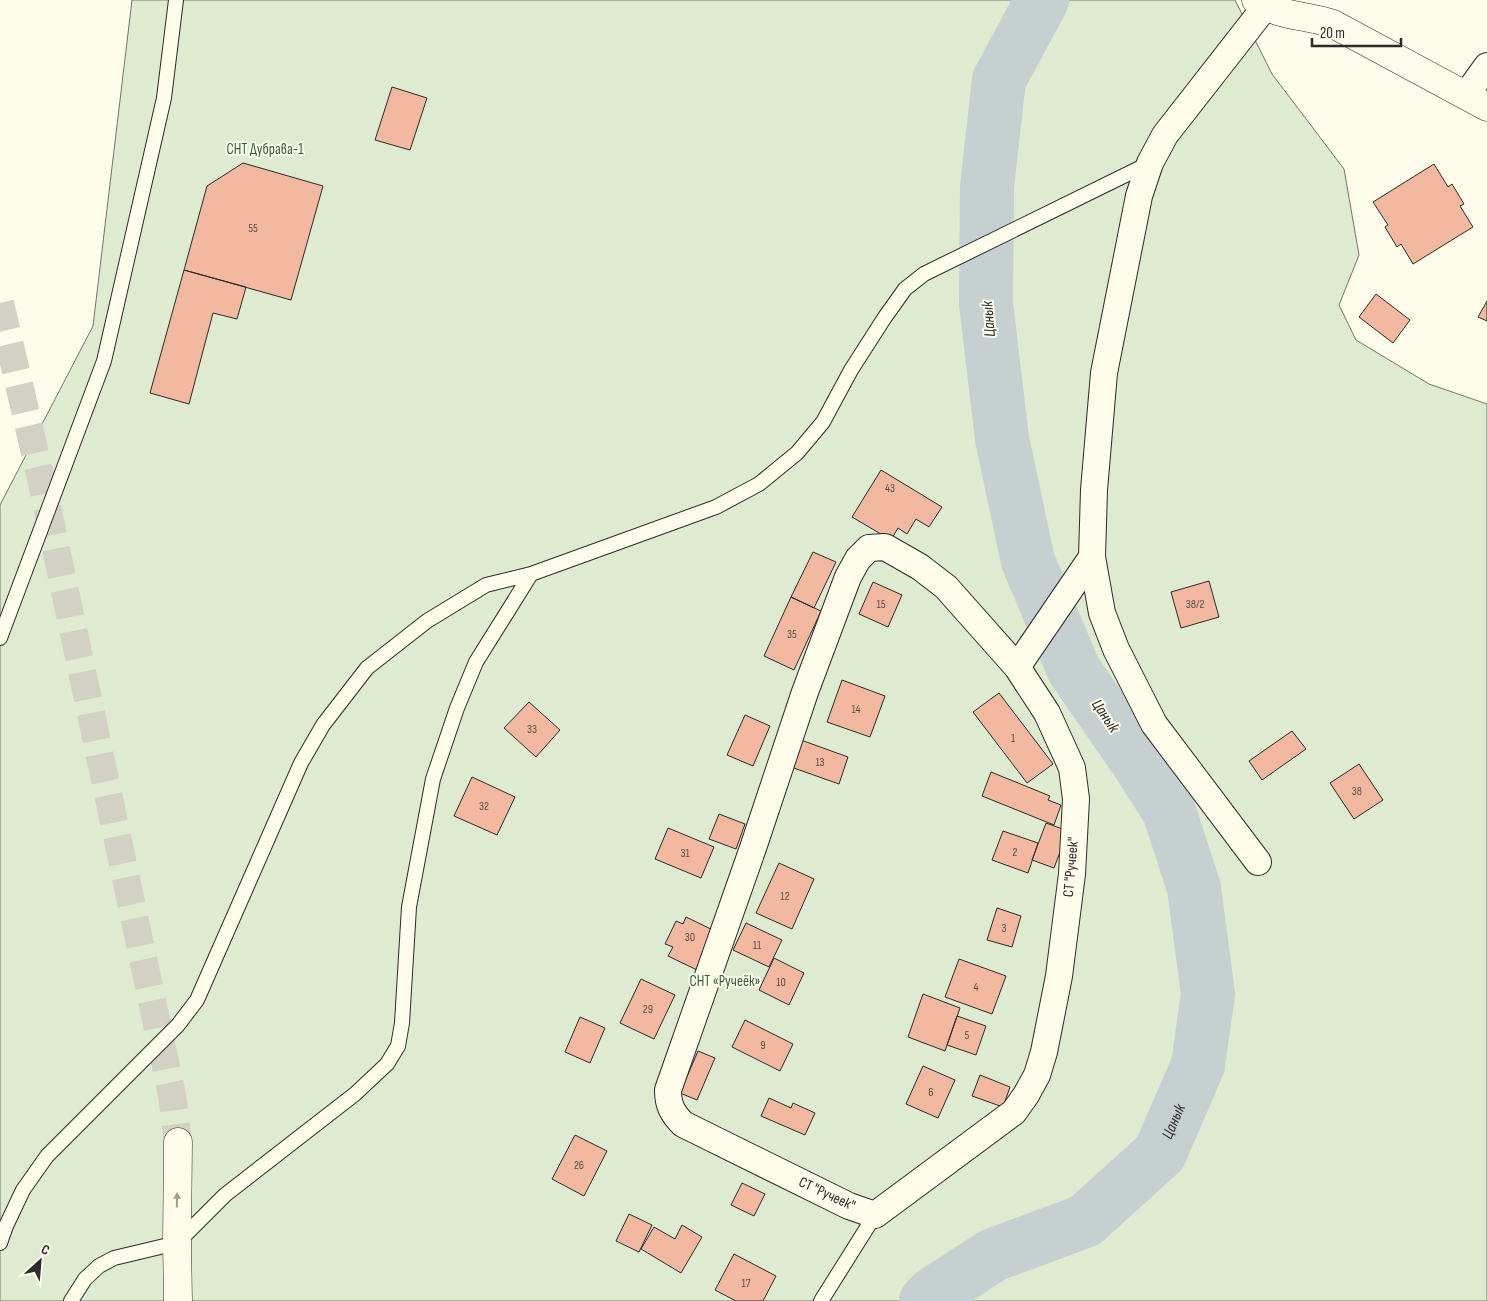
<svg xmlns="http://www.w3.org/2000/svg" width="1487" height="1301" viewBox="0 0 1487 1301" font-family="'Sofia Sans Condensed',sans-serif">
	<rect width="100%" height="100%" fill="#fdfbea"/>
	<path fill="#deebd1" stroke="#74746e" d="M132,0h1103l37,74 72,95 15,86 -20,50 17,35 73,44 58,20v897h-1487v-796l93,-179z"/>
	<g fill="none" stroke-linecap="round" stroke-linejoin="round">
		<path stroke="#c7d0d0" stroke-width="54" id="s1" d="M926,1301l7,-7 60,-39 92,-34 75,-68 38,-88 10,-71 -14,-106 -25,-77 -32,-50 -63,-91 -46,-109 -26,-122 -16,-136 1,-116 12,-107 43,-80"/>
	</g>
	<path fill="#f2b8a0" stroke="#2b2b2b" d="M392,87l35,11 -17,52 -35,-10z
		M243,163l80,23 -32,114 -107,-30 23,-84z
		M1434,164l14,23 4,-3 12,20 -4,2 13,21 -60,37 -12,-20 -4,3 -12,-20 3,-2 -15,-23z
		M184,270l62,17 -9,32 -24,-6 -24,91 -39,-11z
		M1376,294l34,26 -17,23 -34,-26z
		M1487,301v20l-9,-4z
		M881,470l61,37 -13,20 -13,-8 -9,15 -9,-6 -7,12 -39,-23z
		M813,552l23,10 -22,46 -23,-11z
		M1209,581l10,36 -38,11 -10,-36z
		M873,582l29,13 -14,32 -29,-13z
		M791,597l30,14 -27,59 -30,-14z
		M842,680l43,16 -15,41 -43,-15z
		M999,693l54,71 -26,19 -54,-71z
		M529,702l31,28 -24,27 -32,-29z
		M745,715l25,11 -17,40 -26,-11z
		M1292,731l14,18 -44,31 -13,-19z
		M801,740l47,17 -9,27 -48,-17z
		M1359,764l24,36 -29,19 -24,-36z
		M991,772l59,24 -2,4 13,5 -7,20 -72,-29z
		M472,777l43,20 -18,38 -43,-19z
		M719,814l26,10 -9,25 -27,-10z
		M1046,823l22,8 -14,37 -22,-8z
		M668,828l46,19 -13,31 -46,-19z
		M1003,831l35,12 -10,30 -36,-13z
		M779,863l35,16 -22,50 -36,-16z
		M997,908l24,8 -9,31 -25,-7z
		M686,917l29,14 -18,39 -29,-14 5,-9 -8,-3 11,-23 7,3z
		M746,923l36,17 -13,27 -36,-17z
		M774,958l30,15 -15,32 -30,-15z
		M959,959l47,17 -14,38 -47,-17z
		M641,979l34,16 -21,44 -34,-16z
		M923,994l37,14 -15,43 -37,-14z
		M957,1016l29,10 -10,29 -29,-10z
		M580,1017l25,11 -15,35 -25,-11z
		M745,1020l48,24 -13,27 -48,-24z
		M698,1051l17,7 -18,42 -17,-7z
		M923,1066l32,14 -17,38 -32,-14z
		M980,1075l30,12 -7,20 -31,-11z
		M769,1098l22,10 2,-5 22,10 -10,22 -44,-19z
		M575,1135l32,16 -23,45 -32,-17z
		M742,1183l23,11 -11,22 -23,-11z
		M629,1214l23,11 -13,27 -23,-11z
		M682,1225l20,12 -21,36 -40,-24 13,-22 21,12z
		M734,1254l42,22 -13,25h-27l-21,-11z"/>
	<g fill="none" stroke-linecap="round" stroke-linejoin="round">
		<path stroke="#d3d1c4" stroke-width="28" stroke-dasharray="28 14" stroke-linecap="butt" d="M0,303l42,180 130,612 6,47"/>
		<defs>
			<path id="lane" d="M0,638l104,-277 60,-263 12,-98
				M0,1243l6,-17 17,-36 24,-34 131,-131 19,-25 104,-237 22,-38 44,-57 60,-47 59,-36 45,-11 185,-67 43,-23 38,-31 26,-31 28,-52 34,-53 20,-28 19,-15 226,-111
				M71,1301l14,-22 14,-13 15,-8 63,-15 48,-48 130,-101 32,-30 11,-18 4,-23 7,-116 24,-128 24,-71 19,-46 55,-88
				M821,1301l54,-86"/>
			<path id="street" d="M1466,95l21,-29
				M885,547l35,20 26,20 71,80 30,46 25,55 4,31 -4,75 -13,102 -15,76 -7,23 -11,20 -12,17 -139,103 -26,-9 -166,-82c-11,-11 -15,-19 -15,-34l85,-242 52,-156 43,-115 10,-18 11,-11z
				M1017,667l75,-110
				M1258,862l-104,-138 -38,-75 -14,-36 -10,-56 2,-67 10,-117 35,-177 11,-33 15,-28 100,-128"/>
			<path id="secondary" d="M1256,0c22,17 52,15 77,24l154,83"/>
			<path id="primary" d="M178,1142l-1,101 1,58"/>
		</defs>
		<use href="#lane" stroke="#2b2b2b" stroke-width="16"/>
		<use href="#street" stroke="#2b2b2b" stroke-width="28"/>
		<use href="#secondary" stroke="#2b2b2b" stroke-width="29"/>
		<use href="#primary" stroke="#2b2b2b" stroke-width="29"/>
		<use href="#lane" stroke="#fdfbea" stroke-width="14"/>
		<use href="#street" stroke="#fdfbea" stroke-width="26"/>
		<use href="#secondary" stroke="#fdfbea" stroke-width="28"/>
		<use href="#primary" stroke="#fdfbea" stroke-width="28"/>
	</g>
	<defs><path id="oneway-solid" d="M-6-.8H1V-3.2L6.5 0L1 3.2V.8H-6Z" transform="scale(1.25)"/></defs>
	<use fill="#9e9d94" href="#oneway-solid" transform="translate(177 1200) rotate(-89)"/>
	<g text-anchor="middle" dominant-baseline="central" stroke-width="4" stroke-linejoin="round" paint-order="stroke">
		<g font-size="12" fill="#5d4e48">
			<text x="253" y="228">55</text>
			<text x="890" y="488">43</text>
			<text x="881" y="604">15</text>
			<text x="1195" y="604">38/2</text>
			<text x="792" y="634">35</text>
			<text x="856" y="709">14</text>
			<text x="532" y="729">33</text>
			<text x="1013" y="738">1</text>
			<text x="820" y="762">13</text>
			<text x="1357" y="791">38</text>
			<text x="484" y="806">32</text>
			<text x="1015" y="852">2</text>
			<text x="685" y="853">31</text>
			<text x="785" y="896">12</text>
			<text x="1004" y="928">3</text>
			<text x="690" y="937">30</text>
			<text x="757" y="945">11</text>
			<text x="781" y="982">10</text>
			<text x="976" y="987">4</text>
			<text x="648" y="1009">29</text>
			<text x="967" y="1035">5</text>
			<text x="763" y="1045">9</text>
			<text x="931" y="1092">6</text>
			<text x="579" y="1165">26</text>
			<text x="746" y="1283">17</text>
		</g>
		<g font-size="15" fill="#34623c" stroke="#fdfbea">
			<text x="265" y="149">СНТ Дубрава-1</text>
			<text x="725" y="981">СНТ «Ручеёк»</text>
		</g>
		<g font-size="15" fill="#2b2b2b" stroke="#fdfbea">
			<text transform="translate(1071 867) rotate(-85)">СТ "Ручеек"</text>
			<text transform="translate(827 1194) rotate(25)">СТ "Ручеек"</text>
		</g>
		<g font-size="16" font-style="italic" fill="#2b2b2b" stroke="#fdfbea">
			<text transform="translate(989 319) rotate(-95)">Цанык</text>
			<text transform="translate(1105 716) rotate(56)">Цанык</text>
			<text stroke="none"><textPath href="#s1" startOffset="315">Цанык</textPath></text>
		</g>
	</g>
	<g transform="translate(40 1261) rotate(26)" stroke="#fdfbea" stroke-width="4" paint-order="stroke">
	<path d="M0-4L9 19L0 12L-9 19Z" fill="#2b2b2b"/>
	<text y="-8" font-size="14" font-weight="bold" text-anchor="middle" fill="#2b2b2b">С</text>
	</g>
	<path d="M1312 38v8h89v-8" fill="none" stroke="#2b2b2b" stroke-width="2.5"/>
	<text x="1320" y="38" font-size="15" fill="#2b2b2b" stroke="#fdfbea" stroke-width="4" paint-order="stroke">20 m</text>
</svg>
